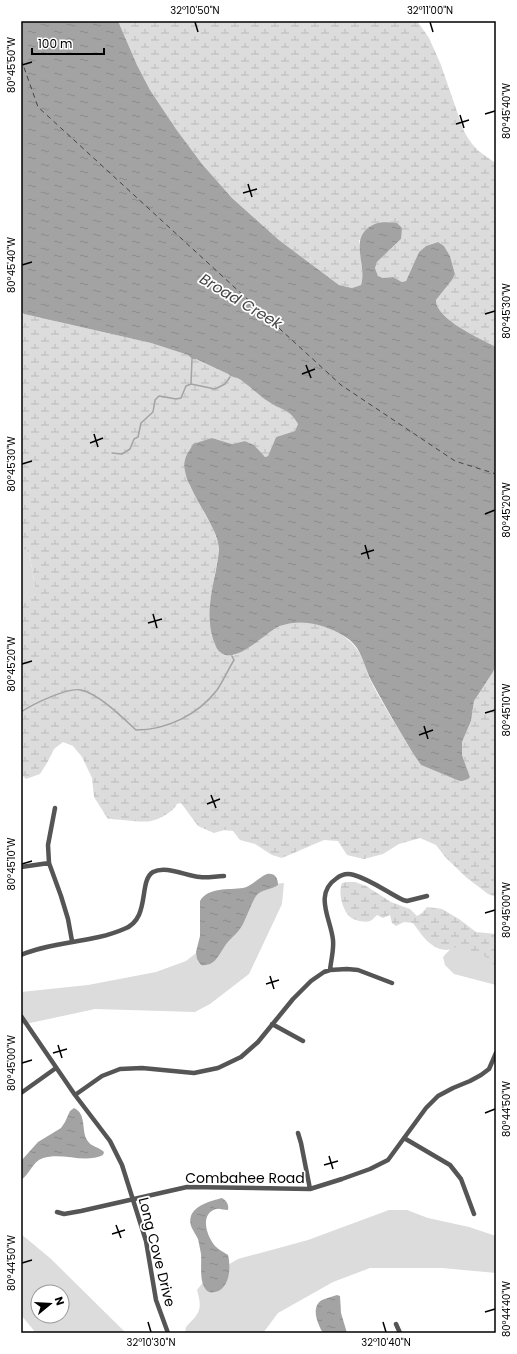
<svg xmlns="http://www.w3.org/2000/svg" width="517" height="1354" viewBox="0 0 517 1354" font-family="Poppins,sans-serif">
	<defs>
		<pattern id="wetland-marsh" width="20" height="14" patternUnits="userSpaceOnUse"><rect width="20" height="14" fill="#dcdcdc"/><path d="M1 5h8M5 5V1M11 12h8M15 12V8" fill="none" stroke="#bbb"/></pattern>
		<pattern id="water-ripples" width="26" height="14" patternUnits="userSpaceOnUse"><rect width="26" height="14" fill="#a3a3a3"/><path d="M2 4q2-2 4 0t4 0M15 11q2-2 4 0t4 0" fill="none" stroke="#8b8b8b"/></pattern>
	</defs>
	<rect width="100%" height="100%" fill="#fff"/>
	<path fill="#dcdcdc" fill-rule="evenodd" d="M21,549l5,1 4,6 5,31v7l-3,6 -11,2z
		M284,883l-2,21 -33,70 -39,30 -15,8 -100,-3 -74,16v-33l67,-7 68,-13 30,-11 24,-19 53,-57z
		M457,942l39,7v36l-42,-11 -9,-9 -2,-8z
		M389,1210h18l21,8 41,9 27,9v37l-54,-5h-72l-37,14 -55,31 -15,20h-78l1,-6c13,-14 17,-16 11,-37l10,-13 31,-18 70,-19z
		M21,1234l29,24 76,75h-90l-15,-18zM38,1292h24v24h-24z"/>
	<path fill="url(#wetland-marsh)" d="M118,21h299l12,17 12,27 22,64c9,18 16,23 33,34v184c-15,-8 -61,-28 -60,-47l16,-20 3,-6 -5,-18 -6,-10 -6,-4 -12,4 -7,6 -13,29 -4,1 -9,-5 -10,1 -5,-2 -3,-8 2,-6 24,-23 -42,1 4,38 -2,7 -9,3 -13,-3 -60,-45 -47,-42 -30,-34 -26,-35 -26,-39 -13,-25z
		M24,314l127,29 37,12 4,4h4l32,15c4,4 9,3 14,6 9,7 17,16 27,22 14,9 20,6 29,22l-3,7 -19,6 -8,19 -4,1 -10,-12 -9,-4 -13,3 -20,-6 -23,47 24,43 5,15v13l-8,46 23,54c20,-9 39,-31 61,-34 21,-2 49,9 62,26 7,8 11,26 16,36 13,24 28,48 42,71l7,10 36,15 13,-3 -8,-22v-13l9,-21 3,-20 19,-29 3,-8v233l-8,-3 -21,-16 -21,-20 -10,-13 -16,-7 -21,6 -16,10 -19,5 -17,-4 -9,-14 -14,-1 -42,18 -10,-3 -17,-11 -15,-4 -7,-9 -9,-1 -10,3 -16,-7 -17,-23 -4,1c-4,8 -17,15 -26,17 -8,2 -33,-2 -43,-2l-14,-22 -2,-19 -10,-21 -9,-11 -10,-4 -9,7 -7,14 -7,11 -14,5 -5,-5v-172l11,-3 3,-5v-7l-5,-31 -4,-6 -5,-1v-234z
		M346,882h9l11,4 25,16 19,7 7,7 5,-3 5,-6 15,2 17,10 17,13 20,2v33c-10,-10 -13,-16 -29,-13 -5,-3 -7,-8 -14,-6 -2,1 -4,2 -6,2 -16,0 -26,-16 -34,-27l-9,-1 -8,4 -4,-3 -2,-8 -7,3 -6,-3c-2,2 -5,5 -7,6 -6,2 -17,-1 -21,-5 -7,-8 -11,-24 -7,-33z"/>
	<path fill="url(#water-ripples)" d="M21,21h97l19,44 13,25 26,39 26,35 30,34 47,42 60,45 13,3 9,-3c6,-18 -10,-43 6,-56 9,-8 18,-7 30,-6l5,5 -1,11 -24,23 -2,6 3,8 5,2 10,-1 9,5 4,-1 13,-29 7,-6 12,-4 6,4 6,10 5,18 -3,6 -16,20c-1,19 45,39 60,47v317l-3,8 -19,29 -3,20 -9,21v13l8,22 -2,2 -6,2 -5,-1 -36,-15 -7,-10c-14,-23 -28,-47 -41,-71 -6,-10 -10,-27 -16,-36 -6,-9 -17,-15 -27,-19 -16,-7 -33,-9 -50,-3 -15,6 -44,40 -60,26 -4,-3 -5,-9 -7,-13 -7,-23 -2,-46 3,-69 1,-8 4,-18 2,-27 -4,-23 -39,-62 -33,-83 1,-6 6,-11 8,-16l19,-6 20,6 13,-3 9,4 11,12 3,-1 8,-19 19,-6 3,-7c-9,-16 -16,-13 -29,-22 -10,-6 -18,-15 -28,-22 -4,-3 -9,-2 -13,-6l-32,-15h-4l-4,-4 -37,-12 -127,-29 -3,-2z
		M267,874c8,-1 11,4 11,11 -6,5 -17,4 -22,11 -4,6 -9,20 -13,28 -4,8 -10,12 -16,19 -8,10 -11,24 -26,22l-4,-6 -1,-7 4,-16v-35c8,-14 29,-11 43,-13 9,-2 16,-11 24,-14z
		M74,1108c13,6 7,22 13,32 4,7 12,7 17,12l-1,3c-19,9 -40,-3 -60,3 -11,4 -13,16 -22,22v-19l17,-19 23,-14 4,-6 5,-11z
		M222,1198c5,3 7,7 6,12 -4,0 -9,-2 -12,-1 -17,5 -9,28 -1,37 4,4 9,6 13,9 3,12 2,34 -13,37 -2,0 -4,1 -6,0 -11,-6 -7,-28 -8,-38 -1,-5 -2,-11 -3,-15 -4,-8 -10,-14 -7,-23 4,-11 20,-15 31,-18z
		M337,1295l3,1 1,17 6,20h-24c-5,-8 -13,-26 -1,-33 4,-2 10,-3 15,-5z"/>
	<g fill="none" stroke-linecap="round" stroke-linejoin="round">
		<path stroke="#a3a3a3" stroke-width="1.5" d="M191,384l1,-25
			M112,453l10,1 8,-5 4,-10 4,-2 3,-14 12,-11 2,-12 4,-4 17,3 5,-1 5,-12 5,-2 24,5 10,-5 5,-7
			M21,712c12,-8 47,-25 60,-22 18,4 41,27 55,40 30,0 62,-15 81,-40 6,-9 11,-20 17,-30l-2,-4"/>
		<path stroke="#444" stroke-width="1" stroke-dasharray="5 4" stroke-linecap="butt" d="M21,59l17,48 303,278 114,76 41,13"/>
		<path stroke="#555" stroke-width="4.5" d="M55,808l-7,37 1,18 12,33 7,23 4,22
			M21,867l28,-4
			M21,955c33,-14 71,-12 103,-26 27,-10 14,-48 29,-57 13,-7 33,4 47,5 8,1 16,-1 24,-1
			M330,970c1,-10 4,-20 3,-30 -2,-21 -20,-46 4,-62 5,-4 11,-5 17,-3 17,5 33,17 49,25l4,1 20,-5
			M21,1016l54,79 35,46 12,24 24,76 10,59 12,33
			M272,1024l31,17
			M21,1093l35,-25
			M75,1095l27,-19 18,-7 22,-1 52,5 24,-5 23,-11 17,-15 35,-43 18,-18 13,-9 6,-2 17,-1 11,1 34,13
			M298,1133l3,10 9,46
			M404,1138l46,27 11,14 13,35
			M57,1212l7,2 17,-3 106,-24 123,2 32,-10 28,-10 18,-9 38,-52 12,-12 15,-8 17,-7 11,-6 8,-6 7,-16
			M396,1324l4,9"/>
	</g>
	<path fill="none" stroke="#000" stroke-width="1.5" d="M195,22l3,10M430,22l3,10M22,65l10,-3M485,114l10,-3M460,115l4,13M456,124l13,-4M248,184l4,13M243,193l14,-4M22,265l10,-3M485,314l10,-3M306,365l5,13M302,374l13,-5M94,434l4,13M90,443l13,-5M22,464l10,-3M485,514l10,-4M365,545l4,14M361,554l13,-4M153,614l4,14M148,623l14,-4M22,664l10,-3M485,713l10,-3M424,726l4,13M419,735l14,-5M211,795l5,13M207,804l13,-5M22,864l10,-3M485,913l10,-3M270,976l4,13M266,984l13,-4M58,1045l4,13M53,1053l14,-4M22,1063l10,-3M485,1113l10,-4M329,1156l4,13M324,1165l14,-4M116,1225l5,13M112,1234l13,-4M22,1263l10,-3M485,1312l10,-3M148,1322l3,10M383,1322l3,10"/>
	<g text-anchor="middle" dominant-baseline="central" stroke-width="3.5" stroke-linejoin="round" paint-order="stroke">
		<g font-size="14" fill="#000" stroke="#fff">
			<text x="245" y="1178">Combahee Road</text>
			<text transform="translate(157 1252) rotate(76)">Long Cove Drive</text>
		</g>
		<g font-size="15" font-style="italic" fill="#444" stroke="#fff">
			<text transform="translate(241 301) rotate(31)">Broad Creek</text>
		</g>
	</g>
	<rect width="517" height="1354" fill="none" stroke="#ffffff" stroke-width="44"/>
	<g transform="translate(50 1304) rotate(72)"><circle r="19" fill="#ffffff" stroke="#999999"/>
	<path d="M0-3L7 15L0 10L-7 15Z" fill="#000000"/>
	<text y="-6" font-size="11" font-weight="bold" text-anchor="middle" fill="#000000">N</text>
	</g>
	<path d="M32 48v6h72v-6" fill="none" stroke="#000000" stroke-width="2"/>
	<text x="38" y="48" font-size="12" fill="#000000" stroke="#ffffff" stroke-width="3" paint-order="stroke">100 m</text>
	<rect x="22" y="22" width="473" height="1310" fill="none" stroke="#000" stroke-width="1.5"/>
	<g font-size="10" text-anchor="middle" fill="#000">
		<text x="195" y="14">32°10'50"N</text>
		<text x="430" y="14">32°11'00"N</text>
		<text transform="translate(11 65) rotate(-90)" y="4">80°45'50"W</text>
		<text transform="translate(506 111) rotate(-90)" y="4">80°45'40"W</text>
		<text transform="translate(11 265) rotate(-90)" y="4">80°45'40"W</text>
		<text transform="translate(506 311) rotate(-90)" y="4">80°45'30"W</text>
		<text transform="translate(11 464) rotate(-90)" y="4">80°45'30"W</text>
		<text transform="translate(506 510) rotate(-90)" y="4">80°45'20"W</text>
		<text transform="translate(11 664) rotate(-90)" y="4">80°45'20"W</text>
		<text transform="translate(506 710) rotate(-90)" y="4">80°45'10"W</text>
		<text transform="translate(11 864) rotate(-90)" y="4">80°45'10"W</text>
		<text transform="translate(506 910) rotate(-90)" y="4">80°45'00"W</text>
		<text transform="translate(11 1063) rotate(-90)" y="4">80°45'00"W</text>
		<text transform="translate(506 1109) rotate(-90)" y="4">80°44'50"W</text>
		<text transform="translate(11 1263) rotate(-90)" y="4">80°44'50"W</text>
		<text transform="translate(506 1309) rotate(-90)" y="4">80°44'40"W</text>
		<text x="151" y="1346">32°10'30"N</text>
		<text x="386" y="1346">32°10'40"N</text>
	</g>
</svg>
